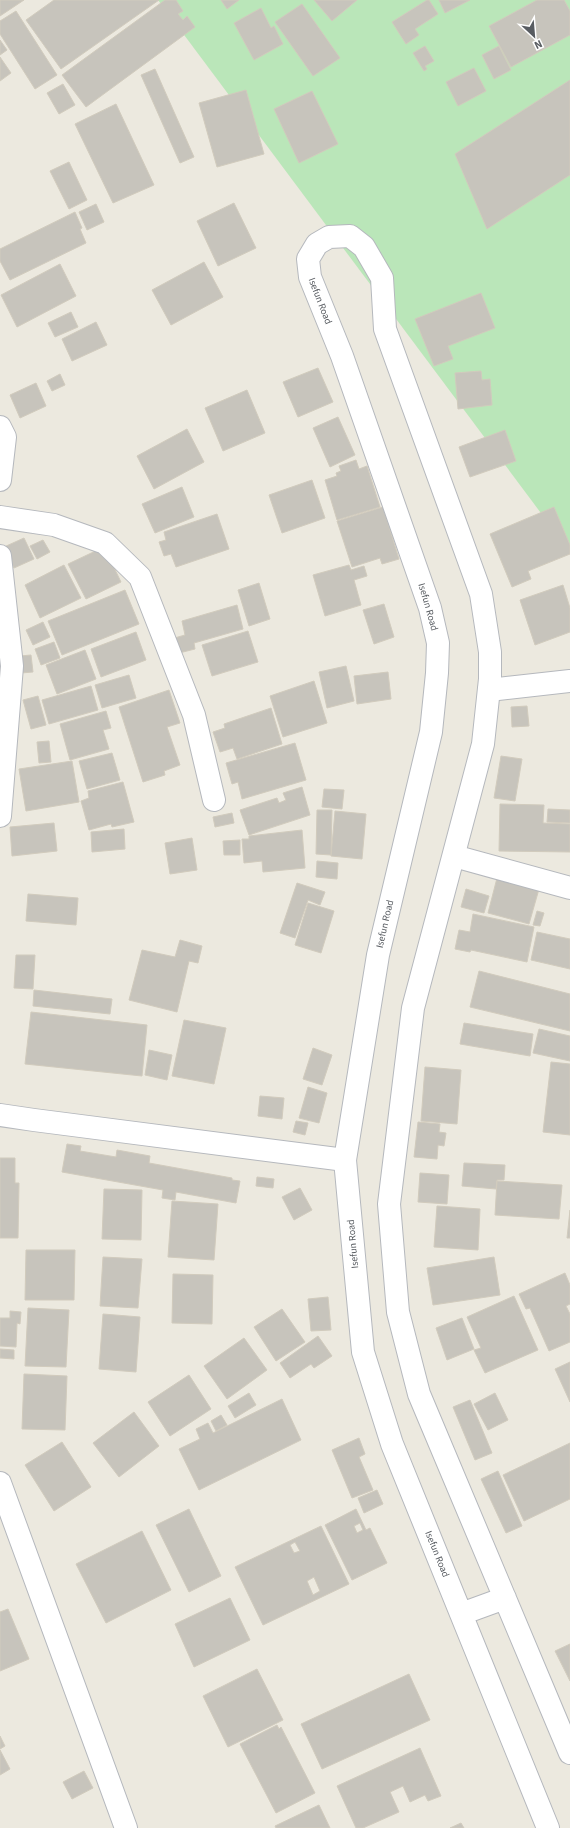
<svg xmlns="http://www.w3.org/2000/svg" width="570" height="1828" viewBox="0 0 570 1828" font-family="'Source Sans 3',sans-serif">
	<rect width="100%" height="100%" fill="#ece9df"/>
	<path fill="#bae6b9" d="M158,0h412v552z"/>
	<path fill="#c7c4bc" stroke="#d1cbbd" fill-rule="evenodd" d="M0,0h24l-24,16z
		M54,0h105l-98,69 -35,-49z
		M165,0h11l7,11 -5,3 5,6 4,-4 8,11 -109,80 -24,-32z
		M221,0h18l-12,9z
		M314,0h43l-25,21z
		M427,0h2l9,14 -23,15 4,6 -13,9 -14,-22z
		M439,0h31l-25,13z
		M537,0h27l6,11v24l-59,32 -22,-41z
		M302,4l38,54 -27,18 -38,-54z
		M261,8l10,20 3,-2 9,18 -29,16 -20,-37z
		M16,11l41,64 -22,14 -35,-55v-13z
		M0,40l7,10 -7,5z
		M425,46l9,15 -9,5 2,3 -3,2 -11,-18z
		M499,46l12,24 -17,9 -12,-24z
		M0,57l11,16 -11,8z
		M474,68l12,23 -28,15 -12,-24z
		M155,69l39,88 -14,6 -39,-88z
		M570,80v95l-83,54 -32,-75z
		M63,84l12,21 -16,9 -12,-21z
		M246,90l18,64 -47,13 -18,-64z
		M312,91l26,53 -39,19 -25,-54z
		M116,104l38,81 -41,18 -38,-79z
		M69,162l18,38 -18,9 -19,-38z
		M234,203l22,45 -38,18 -21,-45z
		M96,204l8,18 -17,8 -8,-18z
		M75,212l7,16 -2,1 6,14 -76,37 -10,-19v-12z
		M204,262l19,35 -52,28 -19,-35z
		M60,264l16,32 -59,31 -16,-32z
		M481,293l14,35 -47,18 5,13 -19,7 -19,-47z
		M71,312l7,15 -23,10 -7,-14z
		M96,322l11,23 -35,16 -10,-22z
		M318,368l15,34 -35,15 -15,-35z
		M481,371l1,9 8,-1 2,26 -34,4 -3,-36z
		M60,374l5,11 -13,6 -5,-10z
		M36,383l10,23 -26,12 -10,-23z
		M247,390l18,43 -42,18 -18,-43z
		M338,417l17,38 -25,12 -17,-39z
		M187,429l17,33 -50,27 -17,-33z
		M505,430l11,31 -46,16 -11,-30z
		M356,460l3,9 8,-3 13,41 -43,13 -12,-40 12,-4 -1,-3 5,-2 -2,-5z
		M312,480l13,38 -43,15 -13,-38z
		M182,487l12,30 -39,16 -13,-29z
		M383,507l16,52 -17,5 -2,-6 -28,9 -15,-46z
		M554,507l16,38v9l-42,17 3,8 -19,8 -22,-53z
		M217,514l12,35 -53,18 -5,-13 -7,2 -5,-14 7,-2 -2,-8z
		M24,538l10,21 -20,9 -10,-21z
		M43,540l7,12 -13,7 -7,-13z
		M104,547l17,35 -35,17 -18,-35z
		M64,565l17,33 -41,20 -15,-33z
		M349,565l2,5 13,-4 3,10 -13,4 7,25 -36,11 -12,-41z
		M259,583l11,36 -21,7 -11,-36z
		M563,585l7,23v24l-35,13 -15,-45z
		M125,590l14,34 -77,31 -14,-34z
		M384,604l10,33 -20,7 -11,-34z
		M237,605l6,24 -49,14 1,6 -20,5 -4,-15 14,-4 -3,-14z
		M43,622l7,15 -17,8 -7,-15z
		M248,631l10,31 -46,14 -10,-31z
		M136,632l10,28 -45,17 -10,-28z
		M54,642l6,16 -19,7 -6,-16z
		M85,650l11,29 -39,15 -11,-29z
		M31,655l2,17 -12,1 -1,-17z
		M346,666l8,35 -27,7 -8,-36z
		M388,672l3,27 -34,5 -3,-28z
		M129,675l7,23 -34,10 -7,-23z
		M314,681l13,42 -44,14 -13,-41z
		M91,686l7,24 -49,14 -7,-24z
		M169,690l11,33 -13,4 13,38 -16,6 1,4 -22,7 -24,-75z
		M38,696l8,29 -15,4 -8,-29z
		M527,706l2,20 -17,1 -1,-20z
		M271,708l11,36 -45,15 -4,-11 -13,4 -7,-20 12,-4 -1,-4z
		M106,711l5,17 -8,2 6,19 -39,11 -10,-36z
		M49,741l2,21 -12,1 -2,-21z
		M295,743l11,37 -64,19 -4,-17 -6,2 -6,-21z
		M112,753l8,27 -33,9 -8,-28z
		M501,756l21,3 -7,42 -21,-3z
		M72,761l7,41 -53,9 -7,-42z
		M123,782l11,40 -22,5 -1,-3 -22,6 -8,-29 8,-3 -1,-7z
		M302,787l8,28 -61,20 -9,-25 37,-12 2,5 7,-3 -3,-7z
		M324,789l20,1 -2,19 -20,-2z
		M500,804l44,1 -1,18 27,1v28l-71,-1z
		M548,809l22,1v13l-23,-1z
		M317,810h15l-1,45 -15,-1z
		M335,811l31,3 -4,45 -31,-3z
		M232,813l2,10 -19,4 -2,-10z
		M54,823l3,28 -45,5 -2,-29z
		M124,829l1,20 -33,3 -1,-20z
		M302,830l3,38 -42,4 -1,-11 -18,2 -2,-24h7v-3z
		M192,838l5,32 -27,4 -5,-31z
		M240,840v15h-16l-1,-14z
		M317,861l21,2 -1,16 -21,-2z
		M497,878l42,11 -10,35 -41,-11z
		M297,883l28,9 -5,13 -12,-5 -13,38 -15,-5z
		M466,889l23,7 -5,17 -23,-6z
		M28,894l50,4 -2,27 -50,-4z
		M308,903l26,8 -13,42 -26,-8z
		M537,911l7,2 -4,13 -7,-1z
		M473,914l61,13 -7,35 -56,-12 -1,2 -15,-3 4,-19 11,2z
		M537,932l33,7v30l-39,-9z
		M180,940l22,6 -4,17 -9,-2 -12,51 -48,-12 13,-50 33,7z
		M16,955h19l-2,34 -19,-1z
		M479,971l91,23v37l-100,-24z
		M34,990l78,9 -2,15 -77,-8z
		M31,1012l116,13 -5,51 -117,-12z
		M184,1020l42,8 -12,56 -42,-8z
		M464,1023l69,11 -3,22 -70,-12z
		M539,1029l31,7v25l-37,-8z
		M313,1048l19,7 -10,30 -19,-6z
		M149,1050l23,5 -5,25 -22,-5z
		M551,1062l19,2v71l-27,-3z
		M425,1067l36,3 -4,54 -36,-3z
		M308,1087l19,6 -8,30 -20,-5z
		M260,1096l24,2 -2,21 -24,-3z
		M296,1121l12,2 -3,12 -12,-3z
		M418,1122l22,2 -1,8 7,1 -2,13 -6,-1 -1,14 -23,-2z
		M67,1144l14,2 -1,5 36,6 1,-7 33,6 -1,7 83,15v2l8,1 -4,22 -60,-11 -1,8 -13,-2 1,-8 -101,-18z
		M0,1158h15v25h4l-1,55h-18z
		M464,1163l41,2 -1,15h-7l-1,9 -34,-3z
		M420,1173l29,2 -2,29 -29,-2z
		M257,1177l17,2 -1,9 -17,-2z
		M497,1181l65,4 -3,34 -64,-4z
		M300,1188l12,22 -18,10 -12,-23z
		M104,1189l38,1 -1,50 -39,-1z
		M172,1201l46,3 -4,56 -46,-3z
		M437,1206l43,3 -2,41 -44,-3z
		M570,1210v28h-3z
		M26,1250h49l-1,50h-49z
		M103,1257l39,2 -4,49 -38,-2z
		M494,1257l6,38 -67,10 -6,-37z
		M565,1273l5,12v19l-4,2 4,8v28l-21,9 -19,-43 -4,1 -7,-15z
		M173,1274l40,1 -1,49 -40,-1z
		M514,1296l24,54 -53,23 -11,-23 7,-2 -14,-31z
		M328,1297l3,33 -20,1 -3,-32z
		M28,1308l41,2 -3,57 -41,-1z
		M282,1309l23,33 -29,19 -22,-34z
		M10,1311l11,1 -1,12 -3,-1 -1,24 -16,-1v-28h10z
		M103,1314l37,3 -4,55 -37,-3z
		M462,1318l12,31 -27,11 -11,-32z
		M318,1336l14,20 -18,12 -3,-4 -21,14 -10,-15z
		M244,1338l23,32 -40,29 -23,-33z
		M0,1349l14,1v9l-14,-1z
		M570,1362v40l-15,-33z
		M24,1374l43,2 -2,54 -43,-1z
		M189,1375l22,34 -41,27 -22,-34z
		M249,1393l7,12 -21,13 -7,-12z
		M495,1393l13,27 -20,10 -14,-26z
		M282,1399l19,41 -102,50 -20,-41 21,-10 -4,-10 12,-6 5,10z
		M470,1400l22,53 -17,7 -22,-53z
		M134,1412l25,34 -40,31 -26,-34z
		M221,1415l6,10 -11,6 -5,-10z
		M359,1438l6,16 -6,3 14,33 -21,8 -20,-48z
		M62,1442l29,45 -37,24 -29,-46z
		M570,1443v56l-46,22 -21,-46z
		M498,1471l24,55 -16,7 -25,-54z
		M377,1490l6,14 -19,9 -6,-15z
		M189,1509l32,67 -32,16 -33,-67z
		M356,1509l10,21 4,-2 17,35 -35,17 -27,-55zM360,1523l3,7 -6,3 -3,-7z
		M321,1526l28,58 -86,41 -28,-58zM295,1542l5,9 -6,2 -4,-8zM314,1577l6,14 -7,4 -6,-14z
		M142,1531l29,59 -65,33 -30,-59z
		M230,1598l20,42 -56,27 -19,-43z
		M8,1609l21,50 -29,12v-59z
		M570,1644v37l-15,-30z
		M257,1669l26,51 -55,27 -25,-51z
		M409,1674l21,46 -108,49 -21,-45z
		M277,1725l2,4 2,-2 34,66 -39,20 -36,-69z
		M0,1736l5,10 -5,3z
		M420,1748l21,48 -13,5 -3,-6 -15,7 -7,-16 -13,6 9,20 -36,16h-7l-19,-42z
		M0,1750l10,19 -10,6z
		M84,1771l9,17 -21,11 -9,-17z
		M319,1805l11,23h-54l-1,-2z
		M461,1823l3,5h-14z"/>
	<g fill="none" stroke-linecap="round" stroke-linejoin="round">
		<defs>
			<path id="minor" d="M0,427l5,10 -5,43
				M0,517l54,8 51,18 35,34 54,138 20,85
				M0,556l12,110 -12,150
				M489,690l81,-9
				M454,856l116,32
				M0,1115l34,5 311,40
				M0,1483l126,345"/>
			<path id="tertiary" d="M461,1614l44,-16
				M548,1828l-156,-384 -29,-92 -18,-192 33,-205 53,-223 6,-59 1,-30 -8,-35 -88,-252 -32,-79 -2,-18 9,-15 12,-7 21,-1 14,11 18,31 3,51 96,265 9,58v27l-7,65 -70,264 -24,196 9,108 21,82 151,359"/>
		</defs>
		<use href="#minor" stroke="#b5b8bd" stroke-width="24"/>
		<use href="#tertiary" stroke="#b5b8bd" stroke-width="24"/>
		<use href="#minor" stroke="#fff" stroke-width="22"/>
		<use href="#tertiary" stroke="#fff" stroke-width="22"/>
	</g>
	<g text-anchor="middle" dominant-baseline="central" stroke-width="3.5" stroke-linejoin="round" paint-order="stroke">
		<g font-size="10" fill="#585c61" stroke="#fff">
			<text transform="translate(320 301) rotate(69)">Isefun Road</text>
			<text transform="translate(428 607) rotate(74)">Isefun Road</text>
			<text transform="translate(385 924) rotate(-77)">Isefun Road</text>
			<text transform="translate(353 1244) rotate(-95)">Isefun Road</text>
			<text transform="translate(437 1554) rotate(68)">Isefun Road</text>
		</g>
	</g>
	<g transform="translate(534 36) rotate(154)" stroke="#ffffff" stroke-width="3" paint-order="stroke">
	<path d="M0-3L7 15L0 10L-7 15Z" fill="#585c61"/>
	<text y="-6" font-size="11" font-weight="bold" text-anchor="middle" fill="#585c61">N</text>
	</g>
</svg>
